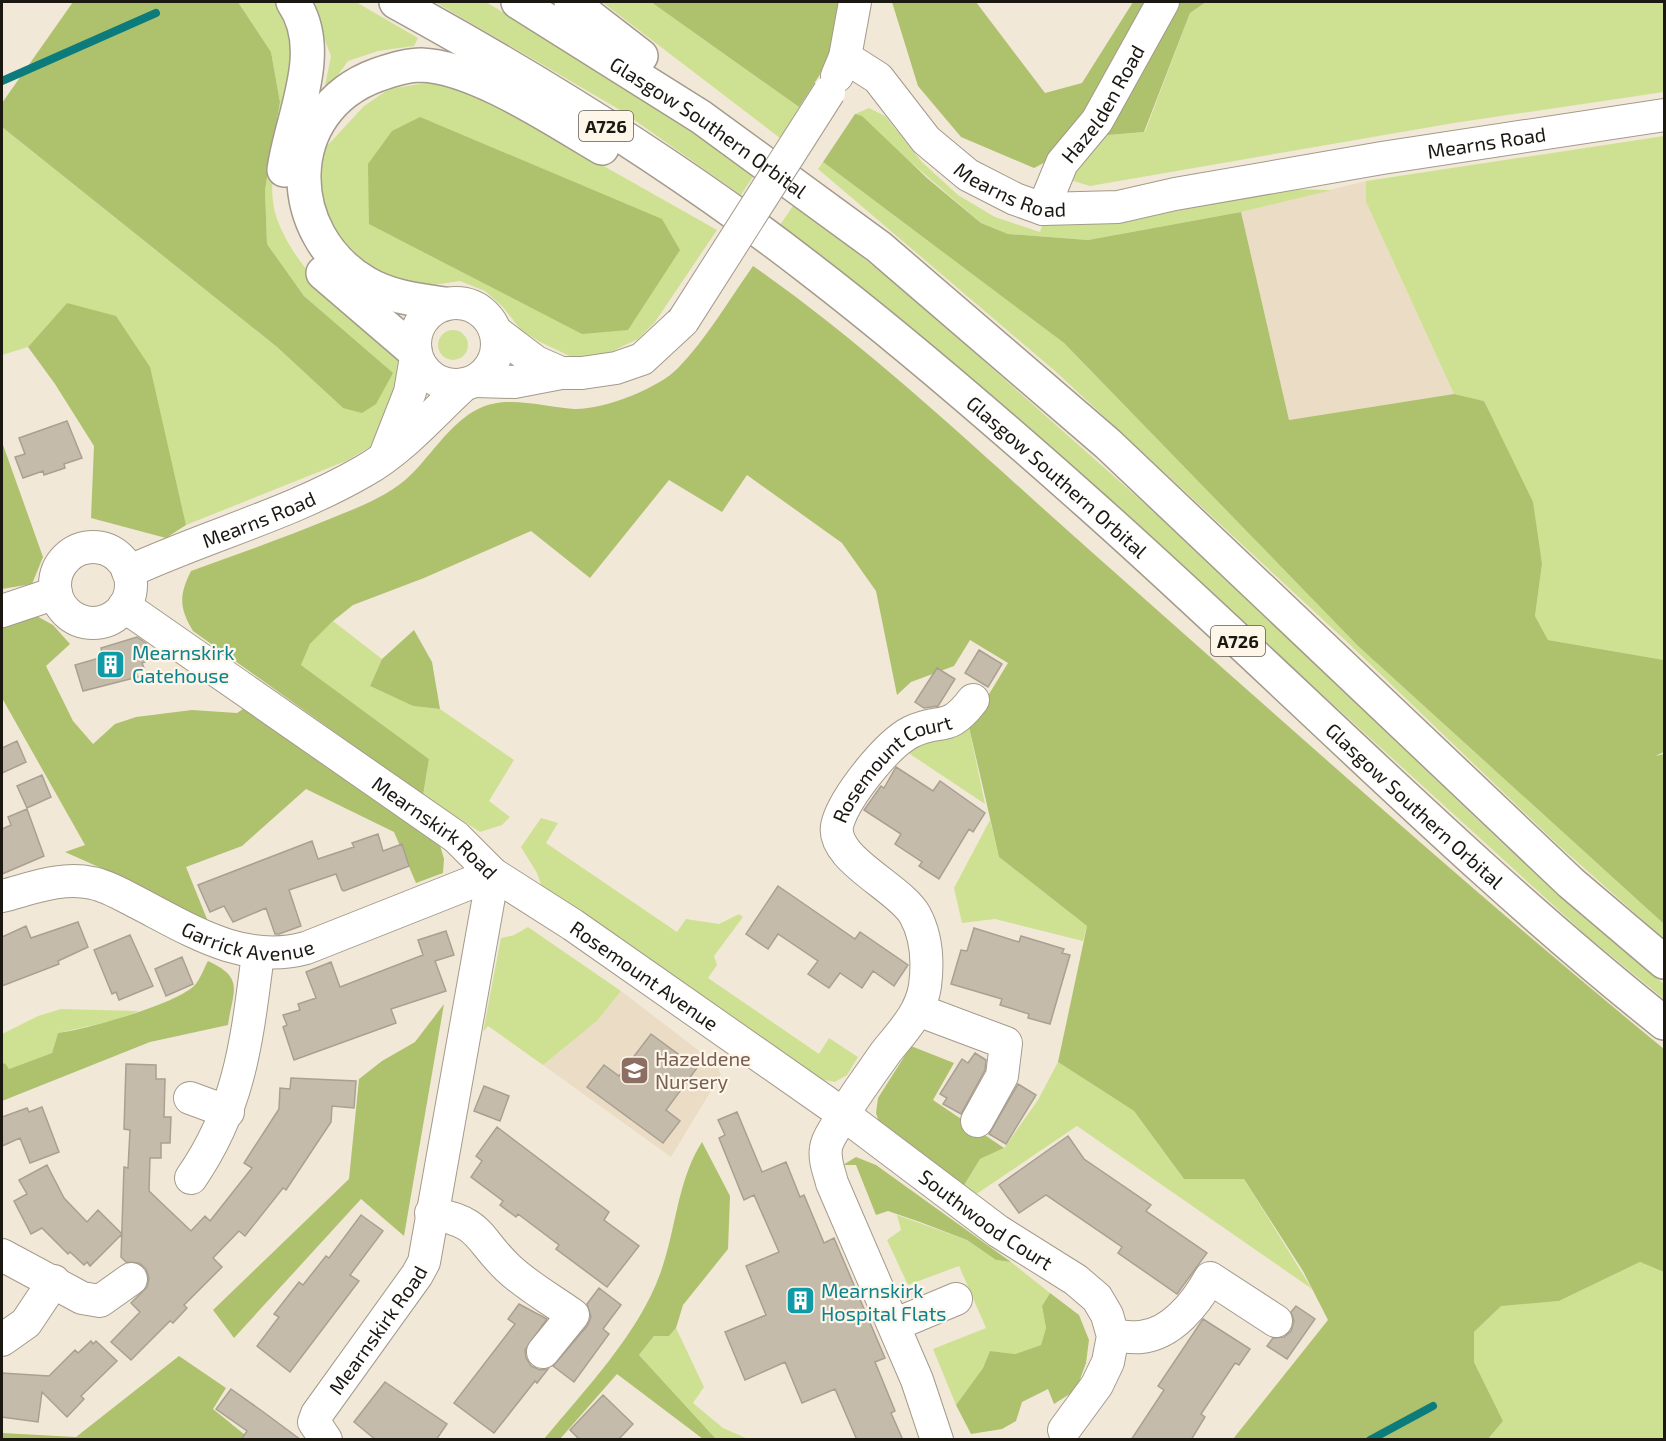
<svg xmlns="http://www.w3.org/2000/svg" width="1666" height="1441" viewBox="0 0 1666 1441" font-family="'Exo 2',sans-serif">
	<rect width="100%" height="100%" fill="#f2e8d8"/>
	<path fill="#ebdcc5" d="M1366,181v21l88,192 -165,26 -48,-208z
		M621,991l94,72 6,11 -50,83 -128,-92 54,-44z"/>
	<path fill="#cee193" d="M238,2h36c50,50 -20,153 3,217 22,59 79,99 124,140l1,10 -17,58 -7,2 -8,18 -24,14 -160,64 -13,-56 -106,-166 -39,44 -26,8v-228l275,220 66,61 49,-35 -88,-77 -37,-52 -2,-54 15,-88 -9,-50z
		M310,2h46l62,36 -4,8 -36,5 -30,10 -25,35 8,-40z
		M435,2h51l157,95 113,75 -15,23 -121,-85z
		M602,2h49l148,105 -19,31z
		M1206,2h458v90l-210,31 -364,63 -20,-6 26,-44 49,-4 45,-119z
		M438,81l29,8 250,141 -62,92 -17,17 -42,20h-20l-36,-17 -19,-12 -18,-23 -18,-16 -25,-10 -33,5 -30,-5 -23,-13 -39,-31 -12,-32 -4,-28 7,-30 38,-41 25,-17z
		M869,108l16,8 37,46 36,33 37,22 45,15 3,-9h79l151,-34 59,1 -91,22 -153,28 -80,-6 -27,-11 -126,-109z
		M1664,136v524l-116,-20 -13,-24 7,-52 -58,-163 -30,-7 -88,-192v-21z
		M823,162l241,181 294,303 306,278v15l-107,-95 -212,-204 -290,-269 -237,-202z
		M795,203l119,96 265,235 323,309 80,73 82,68v15l-77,-63 -446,-407 -210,-181 -151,-123z
		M438 345a15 15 0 1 1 30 0a15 15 0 1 1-30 0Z
		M333,621l49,38 -12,27 43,20 27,3 74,51 -25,41 21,16 -8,8 -22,7 -57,-37 6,-36 -128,-94 9,-21z
		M969,727l16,77 -84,-56z
		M541,818l17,5 -12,20 131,89 9,-13 33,5 20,-10 4,3 -29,39 3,9 -9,13 111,76 10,-16 29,19 -11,18 -12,7 -21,-4 -271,-188 -6,-17 -16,-26z
		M990,820l9,37 88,69 -4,15 -88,-22 -33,4 -8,-35z
		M528,927l93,64 -24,30 -54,44 -55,-39 -5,6 18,-94 13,-3z
		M61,1009l78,2 -23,9 -58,13 -6,20 -43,16 -4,-6 -3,1v-30l36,-18z
		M1058,1062l76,49 50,68h60l68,110 -235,-163 -102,69 -12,-8 17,-28 24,-11 34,-48z
		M897,1215l70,25 29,20 15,2 39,31 -8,13 4,22 -5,17 -26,9 -25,-3 -7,17 -27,37 -23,-56 53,-21 -27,-62 -51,19 -21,-45 14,-10z
		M1640,1262l24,10v167h-176l15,-18 -29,-59v-30l27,-27 58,-4z
		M676,1328l28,59 -11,16 30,25 25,11h-32l-77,-84 15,-19h15z"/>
	<path fill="#aec16d" d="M73,2h165l33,50 9,50 -15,88 2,54 37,52 89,77 -17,31 -14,9 -19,-5 -66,-61 -275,-220v-24z
		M651,2h187l3,31 -22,43 -20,31z
		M892,2h84l69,91 37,-10 51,-81h73l-16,11 -46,119 -48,4 -62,32 -73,-31 -43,-51z
		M855,114l7,2 65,62 54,45 27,11 80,6 153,-28 48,208 165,-26 30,7 49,101 9,62 -7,52 13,24 116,20v92l-9,4 9,-2v170l-306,-278 -294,-303 -241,-181z
		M420,117l242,102 18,31 -52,80 -46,4 -213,-110 -1,-60 24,-33z
		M753,266c122,85 230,190 341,288 189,167 376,336 570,495v223l-24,-10 -81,39 -58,5 -27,26v30l29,59 -15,18h-255l95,-119 -25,-49 -59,-92h-60l-50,-68 -76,-49 29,-136 -88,-69 -30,-130 39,-64 -38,-23 -16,26 -43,16 -14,13 -21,-104 -34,-48 -95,-68 -25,37 -53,-32 -79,98 -59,-47 -107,47 -71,27 -20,16 -23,23 -9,21 128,94 -6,36 -230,-164c-14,-23 -14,-36 -2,-60 47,-17 95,-34 141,-53 25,-10 51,-20 72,-37 26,-22 44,-58 76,-73 28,-13 64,-1 94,1 28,1 84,-20 104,-41 29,-30 51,-68 75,-102z
		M67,303l49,13 34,51 36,158 -20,13 -75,-20 3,-72 -39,-62 -27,-37z
		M2,442l41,115 -11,27 -30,5z
		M33,614l20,11 17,19 -24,22 27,55 20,23 22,-20 21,-7 56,-7 45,3 9,-6 193,135 5,17 -1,14 -27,10 -22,-51 -88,-43 -64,57 -56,21 23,57 -97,-51 -47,-21 20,-7 -83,-147v-72z
		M414,630l18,32 8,47 -27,-3 -43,-20 12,-27z
		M208,961c37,17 25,29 20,64l-78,17 -148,59v-37l3,-1 4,6 43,-16 6,-20c30,-4 115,-28 136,-47 6,-6 10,-18 14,-25z
		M444,1004l-40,232 -43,-37 -127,139 -21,-28 136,-131 10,-100 23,-18 33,-19z
		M911,1046l43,17 -21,37 71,48 -24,11 -17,28 -81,-55 -6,-19 2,-15z
		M702,1142l28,54 -2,53 -45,56 -7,23 -7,8h-15l-15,19 77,84h-13l-86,-65 -57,65h-16c40,-48 95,-106 116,-165 16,-43 17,-93 42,-132z
		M856,1157l20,8 135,97 -15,-2 -29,-20 -47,-18 -32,-11 -12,4 -20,-50h-13z
		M1050,1293l29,22 10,25 -3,23 -10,27 -22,14 -6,-15 -26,13 -6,19 -14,8 -31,5 -15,-29 27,-37 7,-17 25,3 26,-9 5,-17 -4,-22z
		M179,1356l47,32 -13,21 37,30 -248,1v-7l74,4z"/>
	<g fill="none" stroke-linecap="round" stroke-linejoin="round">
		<path stroke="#0c7b7c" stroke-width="8" d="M2,81l154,-68
			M1370,1440l63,-34"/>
	</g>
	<path fill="#c5bbab" stroke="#a9a091" stroke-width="1.5" d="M67,421l15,37 -18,6 1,4 -21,7 -1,-4 -20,7 -8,-21 10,-3 -6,-16z
		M137,637l10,7 5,15 -10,4 2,5 -8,2 2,7 -55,14 -8,-26 28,-8 -2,-9z
		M979,650l23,14 -14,23 -23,-14z
		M937,668l18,11 -17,27 -14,2 -9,-6z
		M17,741l9,21 -24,11v-25z
		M896,767l37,24 7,-10 45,32 -12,19 -4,-3 -30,50 -20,-13 3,-4 -27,-18 6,-10 -37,-24 17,-24 3,2z
		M42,775l9,22 -24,11 -10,-22z
		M27,809l17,47 -42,18v-45l9,-4 -3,-8z
		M378,834l5,17 19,-7 7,22 -65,25 -2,-1 -6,-16 -47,16 12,36 -22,8h-4l-9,-26 -33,14 -9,-16 -14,6 -12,-27 114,-44 6,18 36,-12 -2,-4z
		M778,886l77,53 5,-7 48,33 -14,21 -21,-15 -11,17 -22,-15 -11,15 -21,-14 10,-13 -40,-27 -10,15 -22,-15z
		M78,922l10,25 -30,14 1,3 -57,22v-49l24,-11 5,12z
		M974,928l45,14 2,-6 43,13 -2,4 8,2 -20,69 -22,-6 1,-4 -29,-9 2,-6 -51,-15 10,-34 6,1z
		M446,931l8,24 -19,6 11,30 -55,18 5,14 -102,37 -11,-33 4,-2 -4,-10 17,-5 -2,-6 18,-6 -10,-26 25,-10 9,25 83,-32 -5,-15z
		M130,935l23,51 -34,14 -3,-8 -4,2 -18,-44z
		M182,957l11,27 -27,12 -11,-27z
		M651,1034l46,34 -31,42 14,11 -17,22 -76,-56 17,-22 15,11z
		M975,1053l11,7 -1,10 -24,44 -18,-10 4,-6 -7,-4 22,-35 6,4z
		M126,1064l30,1v14h9l-1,38h7l-1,26h-9v15h-11l-1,33 42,40 14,-15 5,5 42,-53 -8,-5 35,-54 1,-21 10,1 1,-11 65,3 -2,27 -22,-2 -1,16 -45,68 -3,-2 -38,48 -6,-5 -26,27 9,9 -38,38 3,3 -14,15 -3,-2 -39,39 -20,-18 29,-30 -9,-9 16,-16 2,-9 -3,-9 -7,-6 -13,-1 -5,-5 3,-90 4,1 2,-38 -6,-1z
		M1018,1084l18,11 -30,49 -17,-10z
		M484,1086l25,10 -9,25 -26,-10z
		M42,1107l17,45 -29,11 -10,-25 -18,8v-29l25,-9 2,4z
		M737,1112l25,60 24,-10 14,35 4,-2 20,48 10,-5 51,120 -10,4 20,49 -4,2 12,27h-46l-22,-51 -33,14 -17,-41 -40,18 -20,-48 41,-17 -20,-49 33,-14 -25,-57 -10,5 -25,-62 6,-3 -7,-15z
		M497,1127l112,85 -5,8 35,26 -32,41 -51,-38 3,-4 -41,-31 -2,3 -16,-12 3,-4 -32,-24 11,-16 -6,-5z
		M1068,1136l16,23 67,46 -5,6 61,42 -30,41 -59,-41 4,-6 -76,-52 -27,18 -20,-28z
		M47,1165l17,33 23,24 11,-12 24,24 -32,32 -3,-4 -3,3 -14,-13 -2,2 -26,-26 -11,6 -17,-33 13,-7 -8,-14z
		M361,1215l22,16 -33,44 9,6 -69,91 -33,-26 22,-29 -5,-3 25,-32 4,3 23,-29 3,2z
		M599,1288l22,17 -18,24 6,5 -35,48 -21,-16 34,-40 4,-9 -4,-13z
		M519,1304l28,15 -22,31 1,8 5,8 9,4 8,-1 -11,14 -2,-2 -41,52 -40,-30 61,-79 -7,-5z
		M1296,1306l19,13 -28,40 -20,-13 6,-8 11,-1 7,-6 3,-10 -3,-9z
		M1203,1319l47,30 -11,16 -4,-2 -34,51 4,3 -14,23h-60l33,-50 -6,-4z
		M91,1341l2,3 3,-3 21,20 -36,35 3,3 -17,18 -25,-25 -4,30 -36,-5v-44l47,3 26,-26 3,3z
		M385,1382l62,42 -11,16h-60l-22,-18z
		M231,1389l31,22 39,29h-60l6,-9 -31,-22z
		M603,1395l30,29 -15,16h-38l-10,-10z"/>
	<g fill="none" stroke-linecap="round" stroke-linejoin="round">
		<defs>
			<g id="minor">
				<path id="s1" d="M845,57l33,21 48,62 42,35 47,24 28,10 75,-2 57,-13 207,-36 282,-43"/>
				<path d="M837,76l8,-19 10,-55"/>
				<path id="s2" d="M1043,209l19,-46 35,-42 66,-119"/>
				<circle cx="456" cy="344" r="41"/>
				<path d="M495,331l41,31 25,11"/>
				<path d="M475,381l39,1 47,-9h21l34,-5 26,-9 41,-38"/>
				<path d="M386,453l24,-61 6,-35"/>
				<circle cx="93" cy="585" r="38"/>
				<path id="s3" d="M128,572c78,-36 162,-58 236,-101 39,-22 68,-57 101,-87"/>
				<path id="s4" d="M124,606l332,231 37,37 80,51 270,189 155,117 78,49 21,18 10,17 6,21 -5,26 -11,23 -33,45"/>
				<path d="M2,611l54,-18"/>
				<path id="s5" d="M2,896c28,-7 60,-20 90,-13 16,3 32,13 46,20 54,28 106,62 168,45l187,-74"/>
				<path d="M918,1010l88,33 -4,33 -25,45"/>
				<path d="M190,1098l38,14"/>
				<path d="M191,1178c50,-72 56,-140 67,-224"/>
				<path d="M431,1213c52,10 44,23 77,55 19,18 44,32 65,47l-30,37"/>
				<path d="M2,1255l80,43 18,3 31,-22"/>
				<path d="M894,1325l62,-26"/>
				<path d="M1113,1336c9,0 19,2 28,1 31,-3 55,-34 69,-59l66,43"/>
				<path d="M2,1340l24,-17 28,-42"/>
				<path id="s6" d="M326,1440l-12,-18 3,-8 100,-139 7,-13 69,-388"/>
				<path id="s7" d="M937,1440l-20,-60 -85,-197c-3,-12 -8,-23 -6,-35 1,-9 8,-17 12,-25 14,-24 32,-48 48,-71 16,-20 35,-39 39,-66 3,-23 2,-49 -10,-71 -15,-28 -89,-58 -77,-93 8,-26 49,-78 73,-90 31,-15 36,2 62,-32"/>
			</g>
			<g id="highway">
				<path id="s8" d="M396,2c144,79 284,166 414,267 95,73 186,152 276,232 194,172 375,360 578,522"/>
				<path id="s9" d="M518,2l183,115 178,130 229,197 463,439 93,79"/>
				<path d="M571,2l70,54"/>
				<path d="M284,170c7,-53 43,-119 9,-168"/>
				<path d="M323,273l92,79"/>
				<path d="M444,304c-27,-4 -54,-7 -78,-21 -84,-49 -85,-173 11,-208 14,-5 30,-10 44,-10 55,2 133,55 181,83"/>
			</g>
		</defs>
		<use href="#minor" stroke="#a49a8b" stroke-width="34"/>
		<use href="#highway" stroke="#a49a8b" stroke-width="36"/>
		<use href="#minor" stroke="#fff" stroke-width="32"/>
		<use href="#highway" stroke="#fff" stroke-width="33"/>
		<defs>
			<path id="minor-bridge" d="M683,321l146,-229"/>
		</defs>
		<use href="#minor-bridge" stroke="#a49a8b" stroke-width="34" stroke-linecap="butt"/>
		<use href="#minor-bridge" stroke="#fff" stroke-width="32"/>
	</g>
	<defs>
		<symbol id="building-square" viewBox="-11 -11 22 22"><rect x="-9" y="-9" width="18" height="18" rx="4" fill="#0f9aa8" stroke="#fef6e9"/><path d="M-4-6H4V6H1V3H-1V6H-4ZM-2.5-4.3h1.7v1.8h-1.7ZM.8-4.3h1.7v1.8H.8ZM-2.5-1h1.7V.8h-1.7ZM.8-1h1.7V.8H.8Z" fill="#fff"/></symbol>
		<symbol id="school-square" viewBox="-11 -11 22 22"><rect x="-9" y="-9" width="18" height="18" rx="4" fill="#8d6e63" stroke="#fef6e9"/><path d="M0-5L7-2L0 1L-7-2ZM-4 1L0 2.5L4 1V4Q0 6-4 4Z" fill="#fff"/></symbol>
	</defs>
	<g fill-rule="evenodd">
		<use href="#building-square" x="94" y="648" width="33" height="33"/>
		<use href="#school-square" x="618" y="1054" width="33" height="33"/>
		<use href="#building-square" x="784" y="1284" width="33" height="33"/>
	</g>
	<g text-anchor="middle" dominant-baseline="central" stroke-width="4.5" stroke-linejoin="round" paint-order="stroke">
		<g fill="#fef6e9" stroke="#5f5b52" stroke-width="1.5">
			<rect x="579" y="111" width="54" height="30" rx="4.5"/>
			<rect x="1211" y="626" width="54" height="30" rx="4.5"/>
		</g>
		<g font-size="18" font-weight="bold" fill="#1b1812">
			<text x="606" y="126">A726</text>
			<text x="1238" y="641">A726</text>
		</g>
		<g font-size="20" fill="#1b1812" stroke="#fef6e9">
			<text stroke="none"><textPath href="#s2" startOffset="122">Hazelden Road</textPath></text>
			<text stroke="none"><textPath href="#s9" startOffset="228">Glasgow Southern Orbital</textPath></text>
			<text stroke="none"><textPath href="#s1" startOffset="704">Mearns Road</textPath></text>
			<text stroke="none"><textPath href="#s1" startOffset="218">Mearns Road</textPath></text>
			<text stroke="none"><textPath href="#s8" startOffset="816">Glasgow Southern Orbital</textPath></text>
			<text stroke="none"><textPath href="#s3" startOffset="141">Mearns Road</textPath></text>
			<text stroke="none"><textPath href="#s7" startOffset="784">Rosemount Court</textPath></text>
			<text stroke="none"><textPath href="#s8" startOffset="1302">Glasgow Southern Orbital</textPath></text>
			<text stroke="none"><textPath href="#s4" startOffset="382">Mearnskirk Road</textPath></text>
			<text stroke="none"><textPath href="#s5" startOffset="261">Garrick Avenue</textPath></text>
			<text stroke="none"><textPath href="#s4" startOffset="639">Rosemount Avenue</textPath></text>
			<text stroke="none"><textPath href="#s4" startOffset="1059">Southwood Court</textPath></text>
			<text stroke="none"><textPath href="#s6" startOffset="134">Mearnskirk Road</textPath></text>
		</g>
		<g font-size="20" fill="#0d838f" stroke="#fef6e9" text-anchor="start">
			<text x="132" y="652">Mearnskirk<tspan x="132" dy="23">Gatehouse</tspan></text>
			<text x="821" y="1290">Mearnskirk<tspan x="821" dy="23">Hospital Flats</tspan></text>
		</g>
		<g font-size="20" fill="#785e54" stroke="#fef6e9" text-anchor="start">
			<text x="655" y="1058">Hazeldene<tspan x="655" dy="23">Nursery</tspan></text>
		</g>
	</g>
	<rect width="1666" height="1441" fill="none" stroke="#1b1812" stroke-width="6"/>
</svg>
